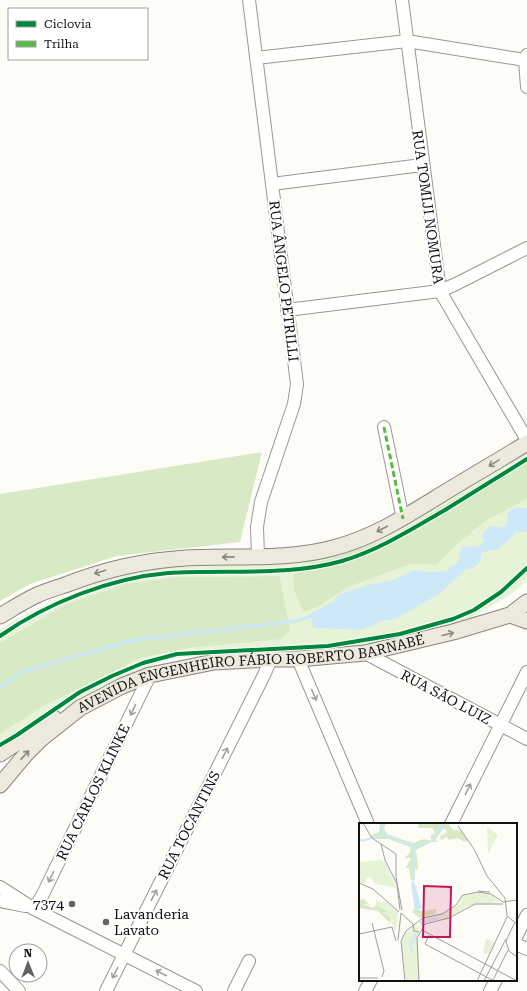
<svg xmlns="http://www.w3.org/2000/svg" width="527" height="991" viewBox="0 0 527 991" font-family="'Roboto Serif',serif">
	<rect width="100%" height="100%" fill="#fdfcf7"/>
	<path fill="#e7f3d7" d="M527,452v4l-136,81 -65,23 -16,3 13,41 24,-17 64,-23 26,1 16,-17 31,-26 43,-23v81l-13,12 -47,29 -64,17 -80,13 -107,4 -46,3 -68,28 -40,23 -53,35 -9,4v-14l42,-27 99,-49 149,-28 -10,-54 -104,1 -52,7 -58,20 -66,39v-13l13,-9 36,-18 44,-19 58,-16 151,-5 53,-14 50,-23z"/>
	<path fill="#d8eac5" d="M262,452l-22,90 -123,14 -87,28 -30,17v-107z
		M527,456v43l-43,23 -31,26 -16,17 -26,-1 -63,23 -25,17 -19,8 -10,-22 -1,-15 17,-12 16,-3 65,-23z
		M280,576l10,54 -9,9 -90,9 -50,10 -99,49 -42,27v-91l66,-39 58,-20 52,-7z"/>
	<path fill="#cde8f7" d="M513,508h14v21l-1,3h-10l-9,10 -11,8 -14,2 -2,9 -6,7 -8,1 -24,23 -44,26 -16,3 -20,9 -49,-2 -2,-15 22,-11 5,-7 30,-10 25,-5 21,-10 18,2 14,-1 12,-9 3,-14 8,-2 8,1 7,-6 -2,-5c7,-11 8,-11 20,-8l6,-6 -1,-8z"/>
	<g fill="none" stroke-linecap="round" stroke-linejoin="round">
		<path stroke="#cde8f7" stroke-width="3" d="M0,688l19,-15 109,-32 168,-20 19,-6"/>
		<defs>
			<path id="minor" d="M249,0l48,384 -3,20 -33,98 -4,25 1,29
				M402,0l38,291 87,149
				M527,55l-2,5 2,27
				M256,58l151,-17 118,19
				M272,184l150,-19
				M287,310l153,-19 16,-7 71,-36
				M384,427l19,92
				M365,653l162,86
				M298,659l70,165
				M451,824l76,-152
				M0,887l34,22 162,82
				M0,901l25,5
				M34,909l8,-13 108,-221
				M516,937l11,-22
				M516,944l11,5
				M0,971l19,20
				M106,991l158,-316 7,-16
				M234,991l15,-30
				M365,991l6,-11
				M490,991l6,-11"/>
			<g id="major">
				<path d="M510,615l17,6"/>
				<path d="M0,616c12,-7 24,-15 37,-21 9,-4 19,-7 28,-10 41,-16 77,-24 121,-27 49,-3 100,3 147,-10 39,-10 72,-31 106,-52 29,-18 59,-35 88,-53"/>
				<path d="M0,754l54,-36"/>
				<path id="s1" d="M0,785l26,-31 16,-16 38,-30 42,-22 28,-11 64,-13 57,-3h27l67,-6 88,-21 57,-17 17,-13"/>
			</g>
		</defs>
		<use href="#minor" stroke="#979795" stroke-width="14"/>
		<use href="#major" stroke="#858482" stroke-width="17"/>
		<use href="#minor" stroke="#fffffe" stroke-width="12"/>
		<use href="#major" stroke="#ede9dc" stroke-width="15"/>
		<path stroke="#58b947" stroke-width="3" stroke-dasharray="6 3" stroke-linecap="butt" d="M384,427l19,92"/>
		<defs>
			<path id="cycleway" d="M0,636c47,-33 110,-58 168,-63 57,-4 118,4 174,-12 37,-11 70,-32 103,-51 27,-17 55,-34 82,-51
				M0,745l17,-10 63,-43 32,-16 31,-13 34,-9 151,-8 72,-12 53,-15 21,-9 27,-18 26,-24"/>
		</defs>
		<use href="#cycleway" stroke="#fff" stroke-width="6"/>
		<use href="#cycleway" stroke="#00873e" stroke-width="4"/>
	</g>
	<defs><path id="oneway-shaft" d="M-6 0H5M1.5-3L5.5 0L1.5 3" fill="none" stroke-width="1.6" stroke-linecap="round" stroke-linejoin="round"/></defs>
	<g stroke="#8a8881">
		<use href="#oneway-shaft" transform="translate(494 463) rotate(149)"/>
		<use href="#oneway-shaft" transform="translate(382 529) rotate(153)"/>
		<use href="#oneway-shaft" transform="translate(228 557) rotate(179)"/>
		<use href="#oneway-shaft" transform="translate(100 572) rotate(163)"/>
		<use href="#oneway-shaft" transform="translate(448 634) rotate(-14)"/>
		<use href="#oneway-shaft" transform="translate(25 755) rotate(-47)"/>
	</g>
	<g stroke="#a0a09f">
		<use href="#oneway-shaft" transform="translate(314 695) rotate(67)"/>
		<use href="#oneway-shaft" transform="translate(133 710) rotate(116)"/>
		<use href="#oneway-shaft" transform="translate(225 753) rotate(-63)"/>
		<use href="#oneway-shaft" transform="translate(468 789) rotate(-64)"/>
		<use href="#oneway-shaft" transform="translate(51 877) rotate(116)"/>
		<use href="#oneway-shaft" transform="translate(154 895) rotate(-63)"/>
		<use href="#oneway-shaft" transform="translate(115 973) rotate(117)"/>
		<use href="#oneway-shaft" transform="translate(161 973) rotate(-153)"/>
	</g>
	<g fill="#646362" stroke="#fff" stroke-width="1.5">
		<circle cx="72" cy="904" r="4"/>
		<circle cx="106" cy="922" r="4"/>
	</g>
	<g text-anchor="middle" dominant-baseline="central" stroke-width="4" stroke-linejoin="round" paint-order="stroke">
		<g font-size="14" fill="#111" stroke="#fff">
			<text transform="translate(428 207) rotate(82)">RUA TOMIJI NOMURA</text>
			<text transform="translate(284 281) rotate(83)">RUA ÂNGELO PETRILLI</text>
			<text stroke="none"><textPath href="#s1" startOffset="288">AVENIDA ENGENHEIRO FÁBIO ROBERTO BARNABÉ</textPath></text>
			<text transform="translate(446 697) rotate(28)">RUA SÃO LUIZ</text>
			<text transform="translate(93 792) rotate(-64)">RUA CARLOS KLINKE</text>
			<text transform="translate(189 825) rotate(-63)">RUA TOCANTINS</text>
		</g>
		<g font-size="14" fill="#111" stroke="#fff" text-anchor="end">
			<text x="64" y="904">7374</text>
			<text x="114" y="914" text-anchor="start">Lavanderia<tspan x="114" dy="16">Lavato</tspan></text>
		</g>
	</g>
	<g transform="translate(359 823)">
		<rect width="158" height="158" fill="#fdfcf7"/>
		<path d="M128,4l11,8 -10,19zM22,37l4,2 12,26 -22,-4 -4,-7 -4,1 -2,6 -6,-2v-20zM119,69l14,3 7,7 -31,4 -21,12 -19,3 -6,4 -3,6 -5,-1v-4h7l-2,-4 5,-4 17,-4 16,-8 8,-11 -7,5 3,-5zM17,76l6,4 3,-2 13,11 -2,20 -8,-16 -6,-5 8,2 -14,-8zM54,103l5,6 1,49h-13l-5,-37 3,-9z" fill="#e7f3d7"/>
		<path d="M21,0h6l-2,5 3,6 26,9 11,-4 7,2v-6l4,-2 -3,-5h-13l-2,-5h31l4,6 9,2 7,10 -4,1 -6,-4 -9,2 -2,-3 -6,3 -1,-4 7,-4 -3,-4 -9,12 5,2h-9l-15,8 2,18 -2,3 -3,-12 1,19 -3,3 -2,-13h-3l5,-10h-7l6,-5v-6l-21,-8h-16l-1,-4 7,-3zM4,76l7,6 -8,-1 12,4 2,-3 14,8 -8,-1 8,5v6l-12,-12 -19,-3v-8zM55,86l9,2 14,-2 -2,5 -15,4 -8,-6z" fill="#d8eac5"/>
		<path d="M127,115l9,5 -5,11 -7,-1z" fill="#e9eedb"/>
		<path d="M55,58l8,27 -7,3 -4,-28z" fill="#cde8f7"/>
		<path fill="none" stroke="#cde8f7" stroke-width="2" d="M23,0l2,11 30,13M0,16l3,2 22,-7M73,17l12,-17M55,58v-34l16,-6M61,100l19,-5M54,130l-3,-7 6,-12"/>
		<path fill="none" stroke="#9f9e9b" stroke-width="1" d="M4,0l9,15 24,16v23l6,33M99,3l16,23 13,27 18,22 2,18 10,8M22,21l4,16 12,24 3,26M0,60l14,6 26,23M119,68l12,1M42,90l12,11 1,7 5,1M156,99l-9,19 3,10 8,6M13,100l12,48 -2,6M63,107l95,51M0,111l33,-7 4,14M70,112l-4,9 69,37M39,117l3,-27M0,155h19M134,157l15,-30M46,158l-4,-40 5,-10 17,-13 19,-4 14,-9 7,-10 15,-3 13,2 12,8 14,-2M60,158l-2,-43 8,-14 24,-6 26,-14h28M118,158l30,-64M125,158l22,-42"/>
		<path fill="#c2185b" fill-opacity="0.15" stroke="#c2185b" stroke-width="2" d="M65,63l27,1 -1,50h-27z"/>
		<rect width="158" height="158" fill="none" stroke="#111" stroke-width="2"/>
	</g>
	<rect x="8" y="8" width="140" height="52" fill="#ffffff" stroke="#a0a0a0"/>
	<rect x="16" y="21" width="20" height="6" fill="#00873e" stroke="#a0a0a0"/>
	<text x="44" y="28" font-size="12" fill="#111111">Ciclovia</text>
	<rect x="16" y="41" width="20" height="6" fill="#58b947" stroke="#a0a0a0"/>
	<text x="44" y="48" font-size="12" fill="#111111">Trilha</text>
	<g transform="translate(28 963) rotate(359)"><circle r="19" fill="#ffffff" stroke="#a0a0a0"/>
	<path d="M0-3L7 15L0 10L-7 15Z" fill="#646362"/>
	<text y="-6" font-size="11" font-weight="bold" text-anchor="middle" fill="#111111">N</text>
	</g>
</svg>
